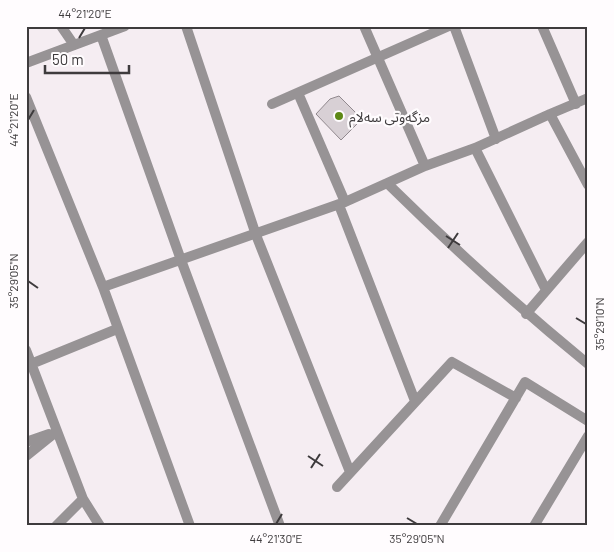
<svg xmlns="http://www.w3.org/2000/svg" width="614" height="552" viewBox="0 0 614 552" font-family="Barlow,'Noto Sans Arabic',sans-serif">
	<rect width="100%" height="100%" fill="#f5edf2"/>
	<path fill="#d8d0d5" stroke="#91898e" d="M339,96l23,23 -21,21 -25,-26 14,-15z"/>
	<g fill="none" stroke-linecap="round" stroke-linejoin="round">
		<path stroke="#979395" stroke-width="10" d="M61,26l13,19
			M186,26l70,209 94,237
			M364,26l61,140
			M454,26l42,113
			M542,26l34,78
			M101,35l80,225 99,266
			M26,63l99,-37
			M298,93l47,109
			M26,97l77,190 87,239
			M272,104l177,-78
			M550,114l38,71
			M475,148l71,142
			M387,183c65,64 130,123 201,181
			M339,205l76,196
			M103,287l242,-85 80,-36 50,-18 75,-34 38,-16
			M526,314l62,-72
			M26,350l57,149 17,27
			M31,364l86,-35
			M26,442l23,-8
			M26,456l31,-25
			M337,487l115,-125 64,36
			M56,526l27,-27
			M440,526l85,-144 63,39
			M534,526l54,-90"/>
	</g>
	<path fill="none" stroke="#3e3b3d" stroke-width="2" d="M79,38l6,-10M28,120l6,-10M446,236l14,9M448,248l10,-15M28,281l10,7M576,318l10,6M308,456l15,10M311,468l9,-14M407,518l10,6M276,524l6,-10"/>
	<circle fill="#5d8815" stroke="#fffcfe" stroke-width="2" cx="339" cy="116" r="5"/>
	<g text-anchor="middle" dominant-baseline="central" stroke-width="4.5" stroke-linejoin="round" paint-order="stroke">
		<g font-size="14" fill="#3e3b3d" stroke="#fffcfe" text-anchor="start">
			<text x="349" y="116">مزگەوتی سەلام</text>
		</g>
	</g>
	<rect width="614" height="552" fill="none" stroke="#fffcfe" stroke-width="55"/>
	<path d="M45 65v8h84v-8" fill="none" stroke="#3e3b3d" stroke-width="2.5"/>
	<text x="52" y="65" font-size="15" fill="#3e3b3d" stroke="#fffcfe" stroke-width="4" paint-order="stroke">50 m</text>
	<rect x="28" y="28" width="558" height="496" fill="none" stroke="#3e3b3d" stroke-width="2"/>
	<g font-size="12" text-anchor="middle" fill="#3e3b3d">
		<text x="85" y="18">44°21'20"E</text>
		<text transform="translate(14 120) rotate(-90)" y="4">44°21'20"E</text>
		<text transform="translate(14 281) rotate(-90)" y="4">35°29'05"N</text>
		<text transform="translate(600 324) rotate(-90)" y="4">35°29'10"N</text>
		<text x="276" y="543">44°21'30"E</text>
		<text x="417" y="543">35°29'05"N</text>
	</g>
</svg>
